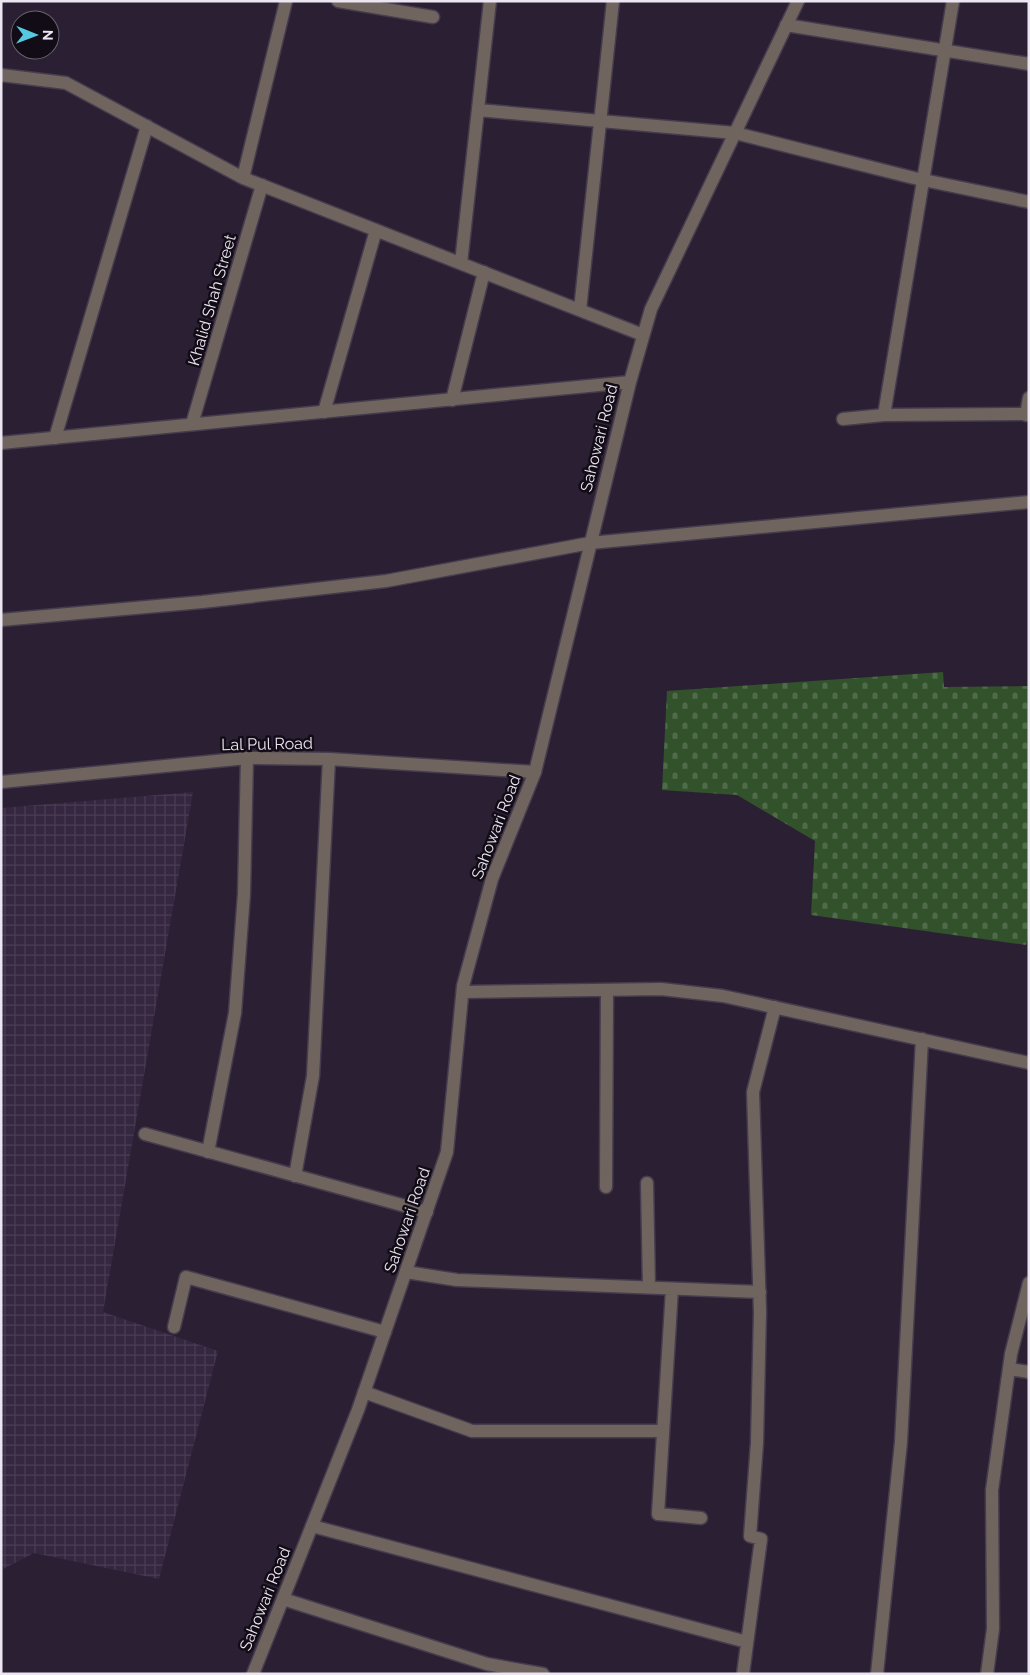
<svg xmlns="http://www.w3.org/2000/svg" width="1030" height="1675" viewBox="0 0 1030 1675" font-family="Raleway,sans-serif">
	<defs>
		<pattern id="industrial-grid" width="8" height="8" patternUnits="userSpaceOnUse" patternTransform="scale(1.25)"><rect width="8" height="8" fill="#362741"/><path d="M0 4h8M4 0v8" fill="none" stroke="#4a3c54"/></pattern>
		<pattern id="cemetery-stones" width="16" height="16" patternUnits="userSpaceOnUse" patternTransform="scale(1.25)"><rect width="16" height="16" fill="#32522b"/><path d="M2 7V4a2 2 0 0 1 4 0v3zM10 15v-3a2 2 0 0 1 4 0v3z" fill="#506b4a"/></pattern>
	</defs>
	<rect width="100%" height="100%" fill="#2b2033"/>
	<path fill="url(#industrial-grid)" d="M193,792l-90,520 115,39 -59,228 -125,-26 -33,17v-762z"/>
	<path fill="url(#cemetery-stones)" d="M943,672l1,15 85,-1v247l-3,12 -215,-30 4,-74 -78,-46 -75,-5 5,-99z"/>
	<g fill="none" stroke-linecap="round" stroke-linejoin="round">
		<defs>
			<path id="service" d="M208,1152l27,-139 9,-119 3,-136"/>
			<path id="minor" d="M338,1l95,16
				M786,25l243,39
				M1,75l65,8 177,95 400,157
				M478,110l257,23 179,45 115,24
				M243,178l43,-177
				M461,263l29,-262
				M580,310l33,-309
				M452,400l32,-128
				M324,412l52,-182
				M884,415l69,-414
				M1026,415l3,-17
				M843,419l41,-4 145,-1
				M192,424l70,-239
				M55,438l92,-312
				M1,620l201,-18 184,-21 204,-38 439,-41
				M1,782l246,-24 82,1 206,13
				M463,992l198,-3 62,7 306,67
				M145,1134l282,78
				M295,1176l18,-100 16,-317
				M647,1183l2,104
				M606,1187l1,-197
				M406,1272l51,8 303,12
				M672,1289l-14,225 43,4
				M174,1327l12,-50 199,55
				M1009,1369l20,3
				M364,1392l108,39h191
				M312,1526l435,116
				M283,1599l204,65 56,10
				M743,1674l18,-135 -11,-3 7,-93 3,-131 -7,-220 22,-85
				M877,1674l24,-232 21,-403
				M987,1674l6,-45 -1,-139 19,-136 18,-71"/>
			<path id="tertiary" d="M1,443l629,-61
				M253,1674l105,-264 89,-258 16,-166 29,-107 43,-107 95,-390 21,-73 147,-308"/>
		</defs>
		<use href="#service" stroke="#463c4e" stroke-width="15"/>
		<use href="#minor" stroke="#463c4e" stroke-width="15"/>
		<use href="#tertiary" stroke="#463c4e" stroke-width="15"/>
		<use href="#service" stroke="#70655e" stroke-width="12"/>
		<use href="#minor" stroke="#70655e" stroke-width="12"/>
		<use href="#tertiary" stroke="#70655e" stroke-width="12"/>
	</g>
	<g text-anchor="middle" dominant-baseline="central" stroke-width="5" stroke-linejoin="round" paint-order="stroke">
		<g font-size="16" fill="#ece5f2" stroke="#110c15">
			<text transform="translate(212 300) rotate(-74)">Khalid Shah Street</text>
			<text transform="translate(599 438) rotate(-76)">Sahowari Road</text>
			<text transform="translate(267 744) rotate(-1)">Lal Pul Road</text>
			<text transform="translate(496 827) rotate(-69)">Sahowari Road</text>
			<text transform="translate(407 1220) rotate(-71)">Sahowari Road</text>
			<text transform="translate(265 1599) rotate(-68)">Sahowari Road</text>
		</g>
	</g>
	<rect width="1030" height="1675" fill="none" stroke="#ece5f2" stroke-width="5"/>
	<g transform="translate(35 35) rotate(91)"><circle r="24" fill="#110c15" stroke="#69636d"/>
	<path d="M0-4L9 19L0 12L-9 19Z" fill="#56c9e1"/>
	<text y="-8" font-size="14" font-weight="bold" text-anchor="middle" fill="#ece5f2">N</text>
	</g>
</svg>
